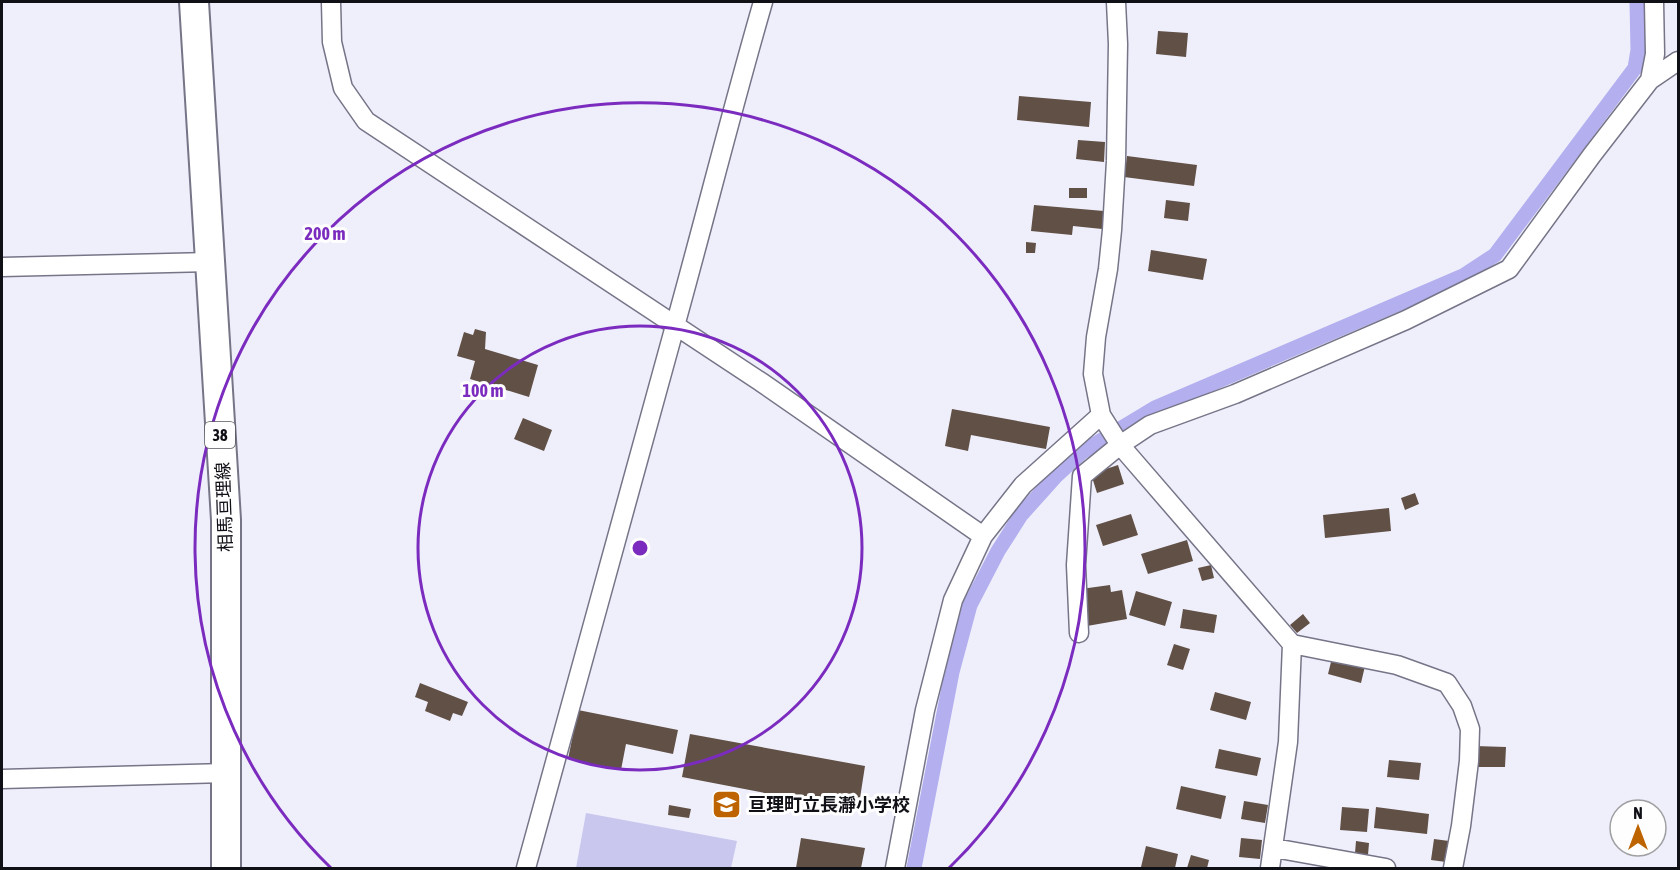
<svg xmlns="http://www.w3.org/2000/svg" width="1680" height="870" viewBox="0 0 1680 870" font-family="'Asap Condensed','Noto Sans JP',sans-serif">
	<rect width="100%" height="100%" fill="#efeffc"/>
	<path fill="#c9c7ee" d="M586,813l151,28 -6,27h-155z"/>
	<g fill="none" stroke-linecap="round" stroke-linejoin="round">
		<path stroke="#b4afef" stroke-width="15" d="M914,868l38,-196 18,-67 28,-54 23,-36 35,-39 26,-24 73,-44 308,-132 32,-21 140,-187 3,-18 -1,-48"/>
	</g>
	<path fill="#615045" d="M1158,31l30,2 -2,24 -30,-3z
		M1019,96l72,6 -2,25 -72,-7z
		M1078,140l27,2 -1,20 -28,-3z
		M1127,156l70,9 -3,21 -70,-9z
		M1069,188h18v10h-18z
		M1166,200l24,3 -2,18 -24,-3z
		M1034,205l70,6 -2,18 -29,-3 -1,9 -41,-4z
		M1026,242l10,1 -1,10h-9z
		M1151,250l56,9 -4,21 -55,-9z
		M475,329l11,3 -1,17 53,16 -9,32 -59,-18 5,-18 -18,-5 7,-24 9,3z
		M952,409l98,18 -4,22 -75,-14 -3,16 -23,-5z
		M523,418l29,12 -8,21 -30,-12z
		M1118,465l6,19 -27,9 -6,-19z
		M1415,493l4,11 -14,6 -4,-12z
		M1389,508l2,23 -66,7 -2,-23z
		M1131,514l7,21 -35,11 -7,-21z
		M1187,540l6,21 -45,13 -7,-20z
		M1211,565l3,13 -12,3 -4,-13z
		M1110,585l1,7 11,-2 5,29 -40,7 -6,-37z
		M1136,591l36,11 -7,24 -36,-11z
		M1183,609l34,6 -3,18 -34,-5z
		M1303,614l7,9 -13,10 -7,-8z
		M1174,644l16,5 -7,21 -16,-5z
		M1332,658l33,8 -4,17 -33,-9z
		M420,683l48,19 -6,14 -9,-3 -3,8 -25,-10 3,-9 -13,-5z
		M1215,692l36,10 -5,18 -36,-10z
		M578,710l100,20 -5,24 -47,-10 -5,26 -53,-11z
		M690,734l175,32 -7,45 -176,-34z
		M1475,746l31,1 -1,20h-30z
		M1219,749l42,9 -4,18 -42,-8z
		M1389,760l32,3 -2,17 -32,-3z
		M1181,786l45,10 -5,23 -45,-10z
		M1244,801l24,4 -3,18 -24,-4z
		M669,805l22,4 -2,9 -21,-3z
		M1342,807l27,2 -2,23 -27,-2z
		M1376,807l53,7 -2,20 -53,-6z
		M801,838l64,10 -4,20h-65z
		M1241,838l21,2 -2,19 -21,-2z
		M1434,839l15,2 -3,21 -15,-2z
		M1356,841l13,2 -1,12 -13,-2z
		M1146,846l32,8 -3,14 -34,-1z
		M1191,855l18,5 -2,8h-20z"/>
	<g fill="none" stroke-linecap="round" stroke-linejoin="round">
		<defs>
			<path id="minor" d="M331,2l1,40 11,46 23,33 395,261 222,154
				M1116,2l2,42 -2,117 -4,69 -4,39 -12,68 -3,37 8,41 19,30 172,199 -4,98 -18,126
				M1650,80l28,-19
				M2,267l208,-5
				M1079,633l-3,-68 6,-89 38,-31 30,-20 85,-31 171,-74 103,-51 83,-114 58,-75 5,-26 -1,-52
				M1292,644l105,21 50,18 15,23 8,23 -1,32 -8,65 -8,42
				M2,779l224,-6
				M1274,848l112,20
				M526,868c48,-181 101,-361 149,-542 30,-108 57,-217 88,-324
				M895,868l30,-158 28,-110 30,-64 40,-51 78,-70"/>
			<path id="primary" d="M194,2l32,518v348"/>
		</defs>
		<use href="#minor" stroke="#767588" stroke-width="21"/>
		<use href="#primary" stroke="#767588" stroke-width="32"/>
		<use href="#minor" stroke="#fff" stroke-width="18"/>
		<use href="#primary" stroke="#fff" stroke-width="28"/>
	</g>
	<g fill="none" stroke="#7b2cbf" stroke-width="3">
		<circle cx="640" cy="548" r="222"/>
		<path d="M331 868A445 445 0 1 1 949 868"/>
	</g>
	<defs>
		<symbol id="school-square" viewBox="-11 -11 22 22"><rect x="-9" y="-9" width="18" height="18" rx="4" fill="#bd6401" stroke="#fefefe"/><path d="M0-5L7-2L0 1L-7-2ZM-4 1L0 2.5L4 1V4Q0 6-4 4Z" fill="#fff"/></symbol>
	</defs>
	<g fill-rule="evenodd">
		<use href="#school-square" x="710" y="788" width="33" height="33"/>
	</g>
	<g text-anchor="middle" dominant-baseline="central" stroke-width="6" stroke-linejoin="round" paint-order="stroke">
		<rect fill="#fefefe" stroke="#57575c" stroke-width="1.5" x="205" y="422" width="30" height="26" rx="4.5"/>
		<g font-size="16" font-weight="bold" fill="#101017">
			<text x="220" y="435">38</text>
		</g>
		<g font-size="18" fill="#101017" stroke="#fefefe">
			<text transform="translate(224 507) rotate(-92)">相馬亘理線</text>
		</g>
		<g font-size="18" font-weight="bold" fill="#101017" stroke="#fefefe" text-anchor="start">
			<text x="748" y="804">亘理町立長瀞小学校</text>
		</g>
	</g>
	<circle cx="640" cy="548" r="9" fill="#7b2cbf" stroke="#fefefe" stroke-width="3"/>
	<g font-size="18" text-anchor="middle" font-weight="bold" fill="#7b2cbf" stroke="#fefefe" stroke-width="6" stroke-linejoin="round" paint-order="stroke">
		<text x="325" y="240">200 m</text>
		<text x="483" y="397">100 m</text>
	</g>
	<rect width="1680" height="870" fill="none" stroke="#101017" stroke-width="6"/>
	<g transform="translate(1638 828)"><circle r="28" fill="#fefefe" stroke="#9f9fa2" stroke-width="1.5"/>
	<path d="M0-4.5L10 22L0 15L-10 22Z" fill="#bd6401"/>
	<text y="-9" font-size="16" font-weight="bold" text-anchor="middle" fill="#101017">N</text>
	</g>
</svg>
